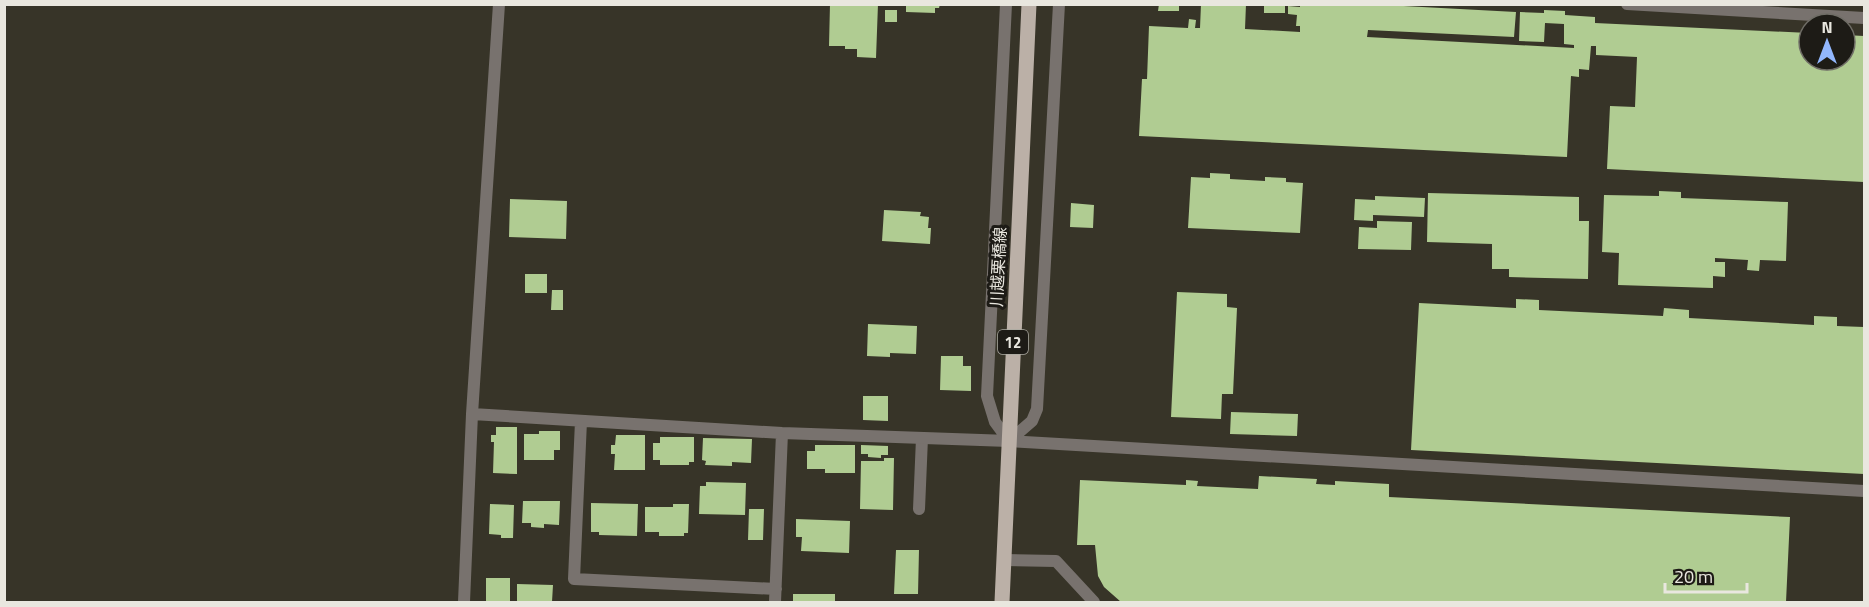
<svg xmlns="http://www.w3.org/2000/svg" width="1869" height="607" viewBox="0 0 1869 607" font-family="'Titillium Web','Noto Sans JP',sans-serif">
	<rect width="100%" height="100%" fill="#373428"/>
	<path fill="#b0cc92" d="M830,4h48l-2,54 -19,-1v-8h-12v-3h-16z
		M906,4h34l-1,4h-4v5l-29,-1z
		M1159,4h20v7h-21z
		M1201,4h45l-1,25 55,3v-6h-4l1,-11 -9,-1v-8l12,1v-3h66l150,8 -2,25 -146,-7 -1,7 207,11v-3l-10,-1v-20l-19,-1 -1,19 -25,-1 1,-29 24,1v-3l21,1v4l30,2v6l214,10v27h36v-25l19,1v146l-257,-13 3,-63 25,1 2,-50 -41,-2v-9h-5l-2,24 -10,-1v8l-8,-1 -4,81 -428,-21 3,-57h5l2,-53 39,2 1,-9 7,1 -1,8h5z
		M1264,4h21v9h-21z
		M885,10h12v12h-12z
		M1210,173l20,1v5l35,2v-4l21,1v4l17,1 -3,50 -112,-5 3,-51 19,1z
		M1659,191l22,1v6l107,4 -2,59 -26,-1 -1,11 -12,-1 1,-10 -33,-2v4h10v15l-12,-1v12l-95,-3 1,-32 -17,-1 2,-57 55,1z
		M1428,193l151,4v24h10l-1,58 -79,-2v-8h-17v-25l-65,-2z
		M1375,196l50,2 -1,19 -51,-2v6l-19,-1 1,-21 20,1z
		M510,199l57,2 -1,38 -57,-2z
		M1071,203l23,2 -1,23 -23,-1z
		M884,210l37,2 -1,4 9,1 -1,11h3l-1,16 -48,-3z
		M1377,221l35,1 -1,28 -53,-1 1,-22 18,1z
		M525,274h22v19h-22z
		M552,290h11v20h-12z
		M1177,292l50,2v13l10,1 -4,86h-11l-1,25 -50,-2z
		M1516,299l23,1v10l124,6 1,-8 25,2v8l125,7v-9l23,1v9l27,1v147l-453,-24 8,-147 97,5z
		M868,324l49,2 -1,28 -26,-1v4l-23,-1z
		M941,356h22v10h8v25l-31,-1z
		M863,396h25v25l-25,-1z
		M1231,412l67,2 -1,22 -67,-2z
		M496,427h21v47l-24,-1 1,-31h-3v-7h5z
		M539,431h21v19h-6v10h-30v-26h15z
		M616,435h29v35h-31l1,-16h-4v-9h4z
		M660,437h34v25h-5v3h-29v-5h-7v-17h7z
		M703,438l49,1 -1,24 -19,-1v4l-27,-1 1,-4 -4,-1z
		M815,445h40v28h-30v-4h-18v-18h8z
		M861,445l27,1v9h-7v3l-13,-1v-3h-7z
		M884,458h10l-1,52 -33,-1 1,-48h23z
		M1259,476l58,3 -1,5 19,1v-4l54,3v13l401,20 -4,85h-665l-17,-15 -6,-11 -3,-31h-18l3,-65 106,5v-5l12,1 -1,5 61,3z
		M706,482l40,1 -1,32 -46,-1 1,-28h6z
		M523,501h37l-1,24 -15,-1v4l-13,-1v-4h-9z
		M591,503l47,1 -1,32 -38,-1v-3h-8z
		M490,504l24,1 -1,33h-12v-3l-12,-1z
		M673,504h16l-1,29h-4v3h-25v-4h-14v-25h28z
		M749,509h15l-1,31h-15z
		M796,519l54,2 -1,32 -48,-2 1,-14h-6z
		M896,550h23l-1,44h-24z
		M486,578h24v24h-24z
		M517,584l36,1 -1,17h-35z
		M793,594h42v8h-42z"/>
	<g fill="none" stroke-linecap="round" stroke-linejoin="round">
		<path stroke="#78726e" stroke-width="12" d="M919,509l3,-71
			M1004,560l52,1 38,41"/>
		<path stroke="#78726e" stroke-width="12" d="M1006,4l-19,392 8,26 14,19
			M1627,4l237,14
			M472,414l310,19 227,8 855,50
			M581,421l-7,158 202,10
			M1009,441l23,-20 5,-12 22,-405
			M464,602l8,-188 27,-410
			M775,602l7,-169"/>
		<path stroke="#bbb0a7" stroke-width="15" d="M1002,602l27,-598"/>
	</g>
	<g text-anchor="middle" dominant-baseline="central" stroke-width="6" stroke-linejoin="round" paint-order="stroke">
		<rect fill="#1d1b16" stroke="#acaaa3" stroke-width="1.5" x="998" y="330" width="30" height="24" rx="4.5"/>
		<g font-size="15" font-weight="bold" fill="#e9e7df">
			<text x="1013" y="342">12</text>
		</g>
		<g font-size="16" fill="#e9e7df" stroke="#1d1b16">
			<text transform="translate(998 267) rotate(-87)">川越栗橋線</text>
		</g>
	</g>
	<rect width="1869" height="607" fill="none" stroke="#e9e7df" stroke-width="12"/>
	<g transform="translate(1827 42)"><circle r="28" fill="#1d1b16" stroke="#6f6d66" stroke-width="1.5"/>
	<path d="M0-4.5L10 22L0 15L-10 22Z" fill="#92b7fd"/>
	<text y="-9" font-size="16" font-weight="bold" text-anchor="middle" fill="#e9e7df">N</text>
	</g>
	<path d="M1665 583v9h82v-9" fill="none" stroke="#e9e7df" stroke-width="3"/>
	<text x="1674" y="583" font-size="18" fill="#e9e7df" stroke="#1d1b16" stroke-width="4.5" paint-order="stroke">20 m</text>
</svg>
